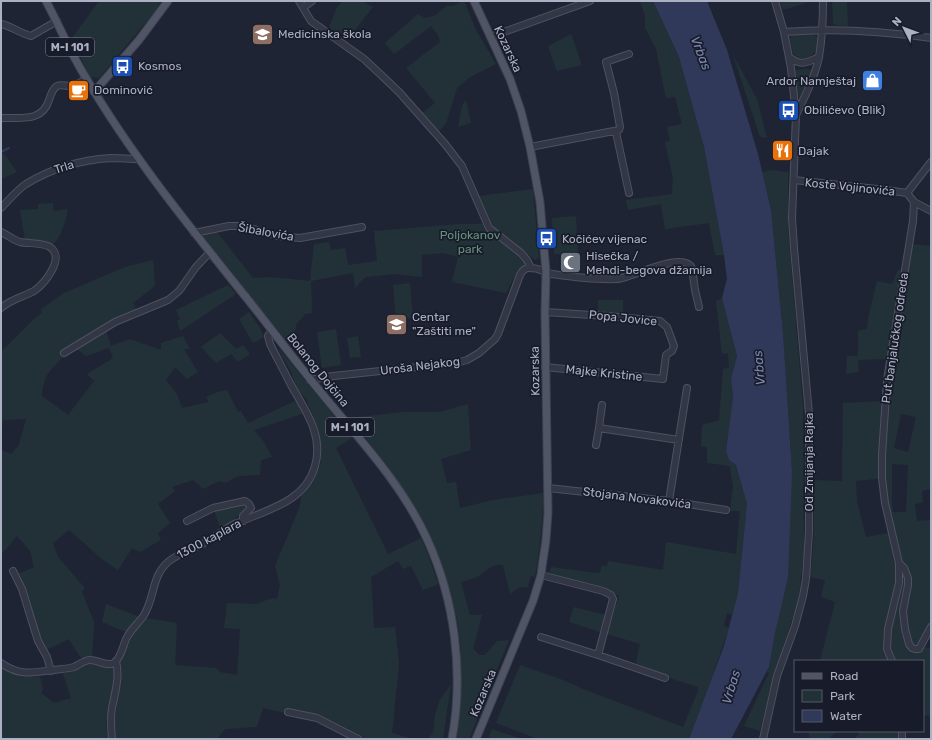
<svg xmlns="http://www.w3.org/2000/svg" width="932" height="740" viewBox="0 0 932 740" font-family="Rubik,sans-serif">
	<rect width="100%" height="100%" fill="#1f2435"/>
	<path fill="#223137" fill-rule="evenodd" d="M99,1h62l-5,9 -56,67 -3,1 -6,-1 -3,-4 -16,-35z
		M341,1h21l11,6 -18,23 -5,-1 -11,6 -10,-8 8,-20 5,-5z
		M462,1h2l12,29 20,34 -26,13 -13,11 -11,35 -7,9 -18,-18 14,-11 -29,-35 34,-26 -2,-7 -7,-9 -37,28 -9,-11 33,-29 7,4 11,-3 10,-9h7z
		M640,1h13l26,56 25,90 20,108h-9l-6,-32 -44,6 -4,-25 -33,6 -2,-10 46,-6 1,-16 -8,-36 5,-1 -3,-14 15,-3 -7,-27 -9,1 -10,-49 -11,-21v-12z
		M780,1h28l-2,2 -20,6h-4z
		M832,1h15l1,25 -13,-1 -2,-1z
		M571,34l11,31 -25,6 -9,-25z
		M794,34c5,0 14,-2 19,0 13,6 -1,35 -20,20l-3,-15 1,-3z
		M733,55l24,44 10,39 -7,-1z
		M808,69l4,1 -13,30 -4,-30z
		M466,100l5,23 -13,4 4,-21z
		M4,153l13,19 -16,7v-23z
		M773,170l15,2v57l15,179 1,145 -6,49 -24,72 -14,57 -16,-5 25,-53 -2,-1 2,-5 6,-34 17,-161 -9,-139 -12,-123 -9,-38z
		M533,189l6,69 -4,2 -44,-34 -13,-30z
		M53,203v8l15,-2c-3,13 -6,27 -16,37l-27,-6 -5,-30 18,-1v-5z
		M576,216l2,39 -24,-1 -2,-36z
		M458,224h25l2,6 39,30 2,3c-10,9 -14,18 -20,30l-54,-11 6,-25 -15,-4 -21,2v22l-27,-3 -29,3 -5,4 -6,8 -2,-16 -42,8 1,32 -7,1 -9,11 -2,12 -7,5 -84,-106 2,-2 12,-2 36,46 17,-1 40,4 4,-37 15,-2 2,8 14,-2 3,17 29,-4 -3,-30z
		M912,244l19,2v243l-9,2 1,11 -8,2 2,17 14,-1v104l-3,2 -6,21 9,1v68l-8,-1v-54h-103l15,-59 -14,-5 4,-17 -15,-3c5,-33 4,-65 3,-97l29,1 1,-78 43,-2zM901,414l15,3 -8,35 -14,-4zM892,464l16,1 -2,47h-13l-1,-11zM884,478l4,27 6,27 -28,5 -9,-35 -1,-21z
		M153,260l2,26 -22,17 4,8 -17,7 -59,34 2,5c-15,16 -19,17 -21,39l26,19 26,-34 -7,-7 26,-16 -4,-10 -23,8 -9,-7 29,-18 5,15 19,-7 31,11v-7l22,-7 7,13h-6l14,23 -11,7 -12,-12 -9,13 11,14 5,14 27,-6 -3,-5 11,-5 10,-2 11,22 3,-1 7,12 49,-23 8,13 -51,17 10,12 8,15 -11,3 -1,15 -22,1 -12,7 -7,-2 -16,8 -10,-9 -21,7 3,4 -17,13 12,19 -12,10 3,7 -21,12 -8,-4 -14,22 -16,-11 -33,-29 -16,13 5,14 27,31 -3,4 12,30 -2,36 -10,2 -13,-21 -23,11 -7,-12 -11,-40 -10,-24 16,-7 -4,-16 -13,-15 -16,19v-105l10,4 8,-9 7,-26 -23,1 -2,17v-85l31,-31 10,-8 -1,-4 23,-16 61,-26z
		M898,270h4l-15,89 -29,1 1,12 -13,2 1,-18h11v-25l9,-2 1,-11 9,-37 15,3z
		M410,283l3,35 -17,2 -3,-35z
		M228,285l8,9 -56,37 -3,-10 3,-2 -4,-9z
		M722,298l15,58 -6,22 2,19 -7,54 3,9 7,5 11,39 -9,89 -6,22 -5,-2 -3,13 5,2 -21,61 -19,50h-151l-42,-16 24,-58 43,15 25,11 95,36 15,-36v-4l-28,-9 -34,-15 4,-19 -33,-10 12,-38 -6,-4 -61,-18 -3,-2 2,-5 46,6 3,-1 2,-6h5l1,-5 55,9 3,-28 70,12 4,-43h-10l3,-24 -3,-21 -23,-3v-16l-6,-1 1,-21 17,-5 4,-51 6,-1 -1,-15 -6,1 -6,-53z
		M598,300h25v16l-25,-3z
		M249,312l11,16 4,9 -11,6 -14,-24z
		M336,329l5,36 -19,3 -5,-36z
		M220,333l16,16 7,-4 7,9 -12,8 -7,-8 -15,9 -15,-16z
		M358,336l3,21 -11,1 -3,-20z
		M280,350l72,88 -16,10 52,106 33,-16 8,19 9,27 -15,6 -12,-24 -8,3 -5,-8 -27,16 3,51 21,-1 4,37 -7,69 22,6h-50l-47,-23 -32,-6v3l-22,-5 -6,19 -32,2 -8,10h-100c-6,-10 2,-45 3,-58 1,-6 -2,-15 0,-21 3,-14 17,-30 26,-42l31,5 -2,42 41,3 4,4 17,3 3,-46 -16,-1 3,-25 29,1 16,-6 5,1 3,-14 -5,-19 25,-60 1,-10 12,-14 8,-20 -3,-33 -12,-30 -10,-11 -5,-17 -12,-20z
		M468,404l3,46 -30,9 6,24 9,-1 4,26 33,-8 50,-7c0,28 -3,55 -8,84l-4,-1 -3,11h-8l-10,7 -7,-29c-14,-1 -15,5 -26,12 -5,2 -11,4 -16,5l9,33h12l-9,34 7,6h5l12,-14 12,-1 -40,99h-12l4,-89 -3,-27 -10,-36 -9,-27 -15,-37 -20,-33 -37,-50 -18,-22 55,-6h36z
		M242,504h3l4,4 -3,4 -10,5 -2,5 -13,8 -7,-20z
		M106,604l34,13 -14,15 -24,-10z
		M574,607l32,8 -6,17 -31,-10z
		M89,663l18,4 6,-1 1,2 2,9 -10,46 2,16h-107v-72l26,9 13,1 3,12 -2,4 13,10 17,-5 -9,-27z
		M451,684l-8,55h-16l6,-6 2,-18 5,-15z
		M492,729l29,10h-33z
		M811,731h27l-10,8h-19v-7z
		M860,731h46v8h-51z"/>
	<path fill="#31395a" d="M653,1h54l20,49 31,104 13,56 12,123 9,139 -4,105 -13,56 -6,34 -38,72h-42l35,-93 14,-53 9,-89 -11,-39 -7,-5 -3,-9 7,-54 -2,-19 6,-22 -15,-58 5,-19 -3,-24 -20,-108 -25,-90z"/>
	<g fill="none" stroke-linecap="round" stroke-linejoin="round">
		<path stroke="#31395a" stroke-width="2" d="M1,152l8,-4"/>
		<defs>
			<path id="minor" d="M299,1l12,20 53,38 14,13 21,20 46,52 17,22 27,62 32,25 6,7 4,8
				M304,7l8,-6
				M1,24c11,2 20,10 30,12l26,-15
				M784,32c49,-4 98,-1 147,6
				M490,37l100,-36
				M789,57c11,9 18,6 30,0
				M796,115c9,-19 19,-38 23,-58 3,-18 4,-37 4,-56
				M1,118c19,-1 41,5 48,-18 2,-5 3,-11 8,-14 4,-2 8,0 12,0 7,0 12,-4 17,-7
				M616,132l13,61
				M530,147l89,-17 1,-3 -6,-34 -8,-31 23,-8
				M794,180l92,10 21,3 7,9 17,9
				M907,193l24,-31
				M1,208c8,-8 16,-18 25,-24 26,-16 54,-24 85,-26 9,0 18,1 28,1
				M1,232c7,3 12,8 19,10 9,2 22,0 30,5 16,11 -6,37 -16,44 -11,6 -23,8 -33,17
				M194,233l35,-7h14l35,10 22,2 62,-11
				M545,312l62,4 53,5 7,6 7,19 -2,5 -6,4 -3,24 -118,-12
				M64,353l51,-31 53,-22 11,-9 17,-24 14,-15
				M310,380l23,-4 123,-13 11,-3 12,-7 16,-14 3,-5 22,-59c2,-4 4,-7 9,-7 8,-1 16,4 23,6 21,3 44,6 65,5 15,-1 66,-29 75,-11l3,22 4,17
				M602,405l-3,23 80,12
				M596,445l3,-17
				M548,488l121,13 57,9
				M669,501l18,-113
				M187,521l26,-13 32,-7 4,3 2,4 -8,8v5
				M899,563l5,5 4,10v7l-5,26 2,18 4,15 3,4 3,1h4l12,-22
				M13,571l9,18 16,52 9,16 4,14
				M541,575l62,16 8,4 2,4 -15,56
				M541,637l57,18 67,23
				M892,661l-5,-12 1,-20 11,-46v-20l-14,-60 -3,-25v-23l5,-75 26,-159 1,-19
				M1,663c18,13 31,10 52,7 7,-1 14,-1 21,-3 5,-2 10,-7 16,-7 8,0 17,7 24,3 7,-5 9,-17 12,-24 4,-9 13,-16 18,-24 12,-20 7,-42 28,-56 10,-7 22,-10 32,-16 11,-6 20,-14 31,-19 30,-14 70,-21 80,-58 9,-31 -10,-56 -24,-81 -7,-14 -14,-27 -21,-41l-2,-8 4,-6
				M288,712l29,6 41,21
				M112,739c-1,-11 -2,-21 0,-31 3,-16 8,-30 4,-47
				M763,739l14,-63 18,-50 8,-30 3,-17 3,-48v-117l-15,-166 -2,-30 4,-103 -5,-47 -7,-36 -9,-31
				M902,739v-8"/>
			<path id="major" d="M46,1c14,26 25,53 40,77 46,78 103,148 159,218 21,26 41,53 62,79 41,53 92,102 120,164 28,61 37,134 25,200
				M474,1l36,78 11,32 9,36 10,55 6,70 -1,40 3,201 -2,27 -3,20 -2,15 -8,26 -57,138
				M94,92l45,-52 29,-39"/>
		</defs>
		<use href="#minor" stroke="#4d5161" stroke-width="8"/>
		<use href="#major" stroke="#3c404f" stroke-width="9"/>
		<use href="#minor" stroke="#323645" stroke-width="6"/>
		<use href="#major" stroke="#505566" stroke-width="7"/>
	</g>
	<defs>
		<symbol id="school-square" viewBox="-11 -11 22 22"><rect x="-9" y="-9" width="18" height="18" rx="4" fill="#8d6e63" stroke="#181c2a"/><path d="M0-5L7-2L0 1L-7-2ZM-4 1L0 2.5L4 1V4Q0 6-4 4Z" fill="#fff"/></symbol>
		<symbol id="bus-square" viewBox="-11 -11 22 22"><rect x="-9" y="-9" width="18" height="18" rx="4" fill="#1a4fb4" stroke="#181c2a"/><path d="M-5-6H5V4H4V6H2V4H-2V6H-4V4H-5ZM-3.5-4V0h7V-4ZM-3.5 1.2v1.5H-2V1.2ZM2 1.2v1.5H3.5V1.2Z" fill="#fff"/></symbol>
		<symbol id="shop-square" viewBox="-11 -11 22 22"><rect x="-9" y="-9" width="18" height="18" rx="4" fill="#3f7fe0" stroke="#181c2a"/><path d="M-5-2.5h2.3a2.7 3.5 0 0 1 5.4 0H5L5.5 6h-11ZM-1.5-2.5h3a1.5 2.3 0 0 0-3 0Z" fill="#fff"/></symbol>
		<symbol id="cafe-square" viewBox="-11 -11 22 22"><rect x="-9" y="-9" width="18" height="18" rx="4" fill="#e8710a" stroke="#181c2a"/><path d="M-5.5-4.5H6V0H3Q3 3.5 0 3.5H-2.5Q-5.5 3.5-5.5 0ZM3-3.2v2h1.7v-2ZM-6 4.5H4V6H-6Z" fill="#fff"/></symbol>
		<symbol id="restaurant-square" viewBox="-11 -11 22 22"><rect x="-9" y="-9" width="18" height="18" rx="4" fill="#e8710a" stroke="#181c2a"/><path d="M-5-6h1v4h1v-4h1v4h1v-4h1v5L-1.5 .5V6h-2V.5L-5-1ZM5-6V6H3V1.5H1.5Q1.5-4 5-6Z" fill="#fff"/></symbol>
		<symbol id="mosque-square" viewBox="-11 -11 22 22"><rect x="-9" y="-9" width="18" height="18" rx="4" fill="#6b7280" stroke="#181c2a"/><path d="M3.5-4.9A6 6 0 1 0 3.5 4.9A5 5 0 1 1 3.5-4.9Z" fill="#fff"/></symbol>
	</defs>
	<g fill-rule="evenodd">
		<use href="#school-square" x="250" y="22" width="25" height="25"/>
		<use href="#bus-square" x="110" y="54" width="25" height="25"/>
		<use href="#shop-square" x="860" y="68" width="25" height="25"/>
		<use href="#cafe-square" x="66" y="78" width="25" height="25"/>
		<use href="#bus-square" x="776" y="98" width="25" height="25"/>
		<use href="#restaurant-square" x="770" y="138" width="25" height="25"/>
		<use href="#bus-square" x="534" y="226" width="25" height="25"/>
		<use href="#mosque-square" x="558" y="250" width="25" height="25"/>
		<use href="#school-square" x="384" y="312" width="25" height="25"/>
	</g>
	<g text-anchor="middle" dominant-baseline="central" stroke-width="3.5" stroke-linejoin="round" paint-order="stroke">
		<g fill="#181c2a" stroke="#808495" stroke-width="1">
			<rect x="46" y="38" width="48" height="18" rx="3"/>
			<rect x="326" y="418" width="48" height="18" rx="3"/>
		</g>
		<g font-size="11" font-weight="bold" fill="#acb0c3">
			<text x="70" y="47">M-I 101</text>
			<text x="350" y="427">M-I 101</text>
		</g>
		<g font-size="12" fill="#acb0c3" stroke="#181c2a" text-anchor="start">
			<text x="278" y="34">Medicinska škola</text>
			<text x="138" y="66">Kosmos</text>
			<text x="856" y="81" text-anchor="end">Ardor Namještaj</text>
			<text x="94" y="90">Dominović</text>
			<text x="804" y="110">Obilićevo (Blik)</text>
			<text x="798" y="151">Dajak</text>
			<text x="562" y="239">Kočićev vijenac</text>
			<text x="586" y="256">Hisečka /<tspan x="586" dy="14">Mehdi-begova džamija</tspan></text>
			<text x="412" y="317">Centar<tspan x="412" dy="14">"Zaštiti me"</tspan></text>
		</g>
		<g font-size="12" fill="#acb0c3" stroke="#181c2a">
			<text transform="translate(508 49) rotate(65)">Kozarska</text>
			<text transform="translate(64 167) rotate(-18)">Trla</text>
			<text transform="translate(850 187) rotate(6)">Koste Vojinovića</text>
			<text transform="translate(266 232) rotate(10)">Šibalovića</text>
			<text transform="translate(623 318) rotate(6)">Popa Jovice</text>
			<text transform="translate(895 338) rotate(-82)">Put banjalučkog odreda</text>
			<text transform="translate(420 366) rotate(-7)">Uroša Nejakog</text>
			<text transform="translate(318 370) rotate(51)">Bolanog Dojčina</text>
			<text transform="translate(535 371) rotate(-91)">Kozarska</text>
			<text transform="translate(604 373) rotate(6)">Majke Kristine</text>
			<text transform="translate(809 462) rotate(-90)">Od Zmijanja Rajka</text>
			<text transform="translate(637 498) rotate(7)">Stojana Novakovića</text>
			<text transform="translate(209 539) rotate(-28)">1300 kaplara</text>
			<text transform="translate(483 693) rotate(-67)">Kozarska</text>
		</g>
		<g font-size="12" fill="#659279" stroke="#181c2a">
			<text x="470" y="235">Poljokanov<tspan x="470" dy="14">park</tspan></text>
		</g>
		<g font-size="13" font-style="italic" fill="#7c87b0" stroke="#181c2a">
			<text transform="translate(701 53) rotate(69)">Vrbas</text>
			<text transform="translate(759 368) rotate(-95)">Vrbas</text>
			<text transform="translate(731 687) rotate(-73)">Vrbas</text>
		</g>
	</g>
	<rect width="932" height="740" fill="none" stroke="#acb0c3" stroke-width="4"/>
	<rect x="794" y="660" width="130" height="72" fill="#181c2a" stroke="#535767"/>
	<rect x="802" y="673" width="20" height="6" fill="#505566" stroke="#535767"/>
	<text x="830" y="680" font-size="12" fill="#acb0c3">Road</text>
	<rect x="802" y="690" width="20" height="12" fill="#223137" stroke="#535767"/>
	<text x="830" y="700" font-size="12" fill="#acb0c3">Park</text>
	<rect x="802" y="710" width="20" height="12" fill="#31395a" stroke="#535767"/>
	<text x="830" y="720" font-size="12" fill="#acb0c3">Water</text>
	<g transform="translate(904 28) rotate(312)" stroke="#181c2a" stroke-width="3" paint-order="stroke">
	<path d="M0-3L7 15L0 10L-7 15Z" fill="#acb0c3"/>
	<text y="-6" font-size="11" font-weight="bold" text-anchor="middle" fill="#acb0c3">N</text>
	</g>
</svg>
